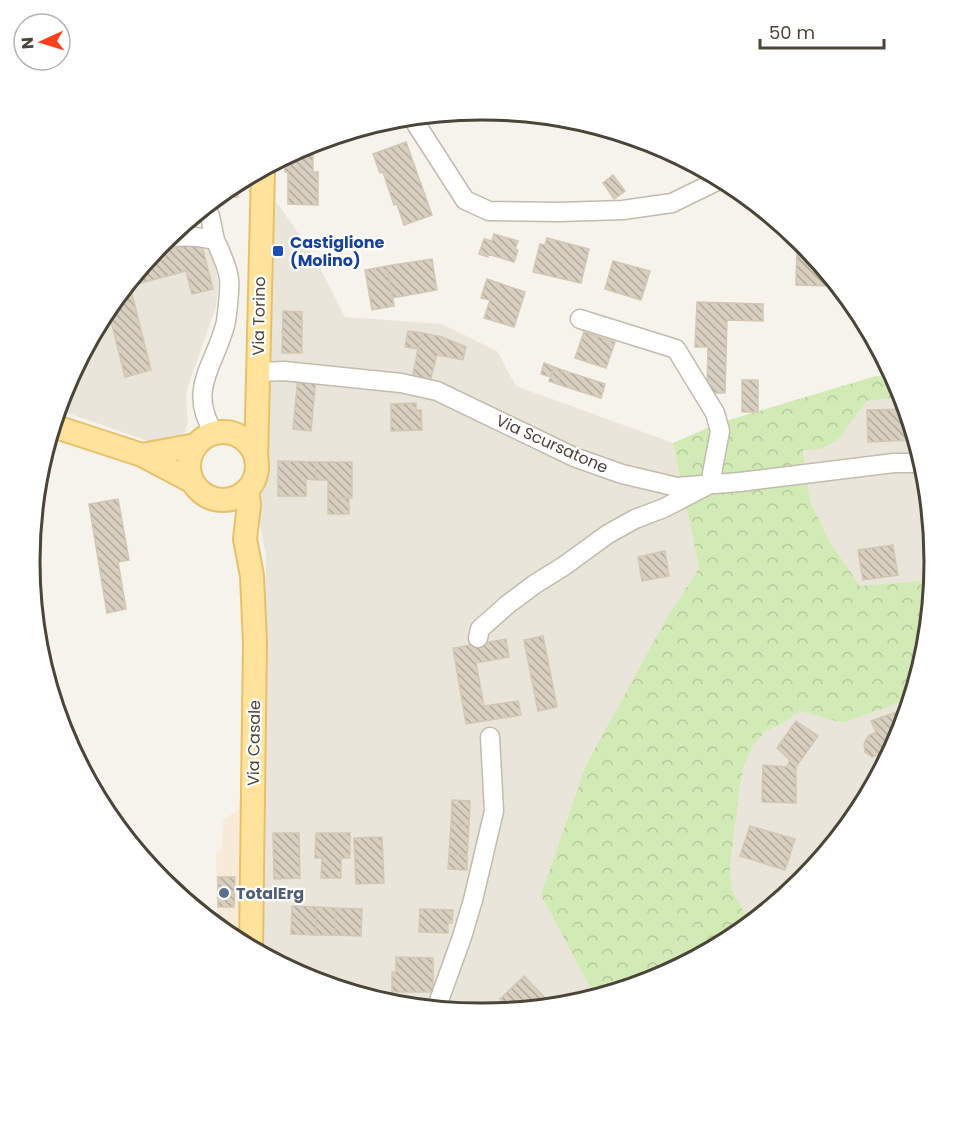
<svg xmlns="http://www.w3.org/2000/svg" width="964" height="1123" viewBox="0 0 964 1123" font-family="Poppins,sans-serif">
	<defs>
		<pattern id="forest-crowns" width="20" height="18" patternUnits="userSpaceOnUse" patternTransform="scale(1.5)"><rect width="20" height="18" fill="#d2eab5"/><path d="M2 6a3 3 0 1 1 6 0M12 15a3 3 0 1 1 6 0" fill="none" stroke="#b6ca9c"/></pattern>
		<pattern id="building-back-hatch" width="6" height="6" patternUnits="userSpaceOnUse" patternTransform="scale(1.5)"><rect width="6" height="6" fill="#d8cfc1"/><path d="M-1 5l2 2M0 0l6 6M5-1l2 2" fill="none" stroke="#b1aa9e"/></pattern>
	</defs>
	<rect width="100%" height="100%" fill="#f6f3ec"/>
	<path fill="#eae5da" d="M270,193l43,61 32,63 97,7 55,27 19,35 157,57 26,125 -31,48 -127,279 54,102 -25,8 -88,8 -89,-8 -84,-26 -50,-27 7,-397 -10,-49 9,-27 -2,-27z
		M191,239l11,2 12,18 4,25 -2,23 -29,82 -1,9 2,24 -3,10 -9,6 -26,6 -7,-5 -85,-29 7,-22 41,-78 50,-61z
		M902,397l23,77 9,88 -3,34 -10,-15 -61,6 -29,-43 -21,-43 -7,-52h19l17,-10 28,-38z
		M910,699l-11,36 -41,78 -57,68 -51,42 -18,-33 -2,-22 10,-82 4,-20 8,-19 14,-16 18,-8 15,-12 44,12z"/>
	<path fill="#f7ead8" d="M243,777l-5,164 -7,-4 -14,-11 -1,-73 6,-5 1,-28 15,-10z"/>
	<path fill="url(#forest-crowns)" d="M876,376l17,1 9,20 -35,4 -28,38 -17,10 -19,1 7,51 21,43 29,42 61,-5 10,15 -6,54 -15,49 -67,24 -44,-12 -15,12 -18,8 -14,16 -8,19 -4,20 -10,82 2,22 18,33 -17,15 -78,41 -60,18 -54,-102 45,-130 82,-149 31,-48 -26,-125 49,-21z"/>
	<path fill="url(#building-back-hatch)" stroke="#d3c7b4" stroke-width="1.5" d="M534,115l15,1 -10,7z
		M406,142l26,73 -28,10 -7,-21 -3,1 -11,-33 -3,1 -7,-19z
		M302,148h11v24h5v33l-30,-1v-32h-3v-15z
		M613,175l12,16 -11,8 -11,-16z
		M238,182v15l-21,1 14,-13z
		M494,234l24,7 -3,8 3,1 -4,12 -26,-8v3l-9,-3 5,-15 8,2z
		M547,238l42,11 -8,34 -48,-11 7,-28 5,1z
		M201,242l12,47 -21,5 -6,-23 -56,15 21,84 -26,7 -17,-68 45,-55z
		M797,246h8l27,33 -1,7 -35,-1z
		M432,259l5,31 -45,8 -5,-32z
		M613,261l37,10 -9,29 -36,-11z
		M387,266l7,40 -22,4 -7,-40z
		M487,279l38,13 -11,35 -30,-9 6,-18 -9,-2z
		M697,302l66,2v17l-36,-1 -2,73h-18l1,-46h-13z
		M283,311l19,1v41h-20z
		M408,331l15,2 -5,16 -13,-2z
		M584,332l31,10 -9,26 -31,-10z
		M423,333l19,4 24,10 -3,13 -26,-5 -7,26 -18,-2 6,-30z
		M544,363l10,4 -3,10 -10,-3z
		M554,367l8,3 -5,14 -8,-3z
		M562,370l43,14 -4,14 -44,-14z
		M298,376l18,2 -5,53 -18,-2z
		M742,380h16v32h-16z
		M416,403v7h5l1,20 -31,1v-27z
		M906,409l9,31 -47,2 -1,-32z
		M278,461l37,1 1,18 -10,-1v17h-28z
		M315,462h37v36h-24v-18h-12z
		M328,498h21v16h-21z
		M118,499l11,61 -11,2 8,47 -19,4 -18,-109z
		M893,545l5,30 -35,5 -5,-30z
		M665,551l4,25 -27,5 -4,-24z
		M543,636l14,71 -19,4 -14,-71z
		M506,639l3,18 -33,6 8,43 34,-5 3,14 -55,9 -13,-76z
		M908,708l-9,27 -8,15 -19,7 -7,-5 -1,-8 4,-8 8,-4 -5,-11z
		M796,721l22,15 -22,31v36l-34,-1 1,-37 24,2 3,-7 -13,-12z
		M452,800l18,1 -1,24 -18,-1z
		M451,824l18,1 -2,30 -18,-1z
		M750,826l45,13 -10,31 -45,-14z
		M273,833h26l1,45 -26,1z
		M316,833h34v25h-9v20h-20l1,-20h-7z
		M382,837l2,46 -28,1 -2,-46z
		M449,854l18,1v15l-19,-1z
		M218,877h17l-1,30h-16z
		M292,906l24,1v28l-25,-1z
		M316,907l19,1v27h-19z
		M335,908l27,1 -1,27 -26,-1z
		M420,909l33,1 -1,13h-4v10l-29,-1z
		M396,957l37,1v34h-41v-20h4z
		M524,976l28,29 -1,2 -40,4 -11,-12z"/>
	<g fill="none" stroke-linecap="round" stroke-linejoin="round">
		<defs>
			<path id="minor" d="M411,116l54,84 24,11 70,1 64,-2 49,-7 49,-24
				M201,211l9,5 5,24
				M167,238c17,-3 31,-2 48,2 5,11 13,27 14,39 1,8 -2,43 -5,50 -12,40 -36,62 -10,104
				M258,372l26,-1 117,12 36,8 137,66 48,17 55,13 63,-5 154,-19h28
				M478,638l2,-9 27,-24 28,-21 29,-18 44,-32 27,-15 29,-11 46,-24 10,-53 -5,-18 -39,-64 -96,-30
				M436,1009l26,-72 11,-37 21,-89 -4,-74"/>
			<path id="major" d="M53,426l89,29 51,27
				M189 466a34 34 0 1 1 68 0a34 34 0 1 1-68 0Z
				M142,455l54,-10
				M256,460l7,-291
				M247,490l2,15 -4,34 7,37 3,67 -4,305"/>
		</defs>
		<use href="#minor" stroke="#c2bbae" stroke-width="21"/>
		<use href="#major" stroke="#e6c16a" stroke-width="26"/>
		<use href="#minor" stroke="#fff" stroke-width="18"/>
		<use href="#major" stroke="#ffe39c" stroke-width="22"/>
	</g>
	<rect fill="#1a4fb4" stroke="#fff" stroke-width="2" x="272" y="245" width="12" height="12" rx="3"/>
	<circle fill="#5c6f8a" stroke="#fff" stroke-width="2" cx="224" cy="893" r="6"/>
	<g text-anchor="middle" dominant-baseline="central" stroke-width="4.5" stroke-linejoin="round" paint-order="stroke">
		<g font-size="16" font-weight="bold" fill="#164399" stroke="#fff" text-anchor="start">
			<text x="290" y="242">Castiglione<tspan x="290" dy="18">(Molino)</tspan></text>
		</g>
		<g font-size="16" fill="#4b4439" stroke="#fff">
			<text transform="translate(259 316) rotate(-89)">Via Torino</text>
			<text transform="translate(552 444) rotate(24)">Via Scursatone</text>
			<text transform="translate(254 743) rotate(-89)">Via Casale</text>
		</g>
		<g font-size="16" font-weight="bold" fill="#4e5e75" stroke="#fff" text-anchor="start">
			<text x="236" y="893">TotalErg</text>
		</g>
	</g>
	<path d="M0 0H964V1123H0ZM481 120H483A441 441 0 0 1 924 561V562A441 441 0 0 1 483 1003H481A441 441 0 0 1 40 562V561A441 441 0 0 1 481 120Z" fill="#fff" fill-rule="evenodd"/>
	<path fill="none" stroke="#4b4439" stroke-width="3" d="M481 120H483A441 441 0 0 1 924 561V562A441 441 0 0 1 483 1003H481A441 441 0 0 1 40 562V561A441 441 0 0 1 481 120Z"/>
	<g transform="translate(42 42) rotate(266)"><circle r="28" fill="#ffffff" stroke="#b7b4b0" stroke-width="1.5"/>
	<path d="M0-4.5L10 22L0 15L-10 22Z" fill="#fc3f1d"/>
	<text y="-9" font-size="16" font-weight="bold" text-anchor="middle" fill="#4b4439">N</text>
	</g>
	<path d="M760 39v9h124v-9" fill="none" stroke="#4b4439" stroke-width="3"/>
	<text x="769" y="39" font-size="18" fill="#4b4439" stroke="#ffffff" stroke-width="4.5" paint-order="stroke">50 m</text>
</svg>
